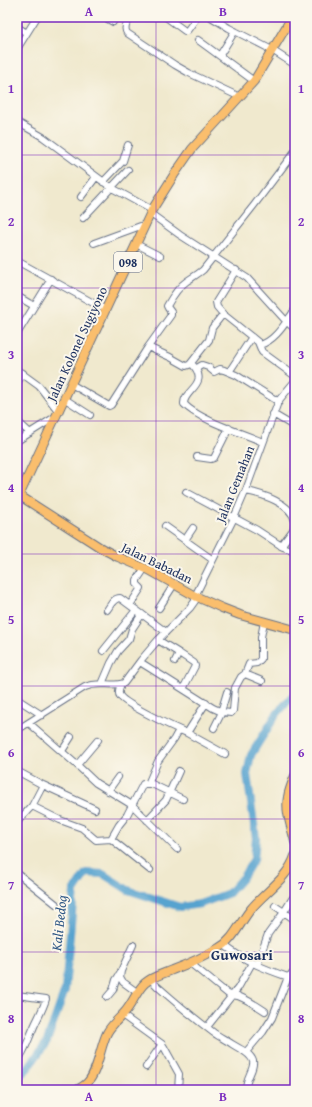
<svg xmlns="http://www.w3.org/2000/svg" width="312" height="1107" viewBox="0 0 312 1107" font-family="'Gentium Book Plus',serif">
	<rect width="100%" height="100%" fill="#fbf7ec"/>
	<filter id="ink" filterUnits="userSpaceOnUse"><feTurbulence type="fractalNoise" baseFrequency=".025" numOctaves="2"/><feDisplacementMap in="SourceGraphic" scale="8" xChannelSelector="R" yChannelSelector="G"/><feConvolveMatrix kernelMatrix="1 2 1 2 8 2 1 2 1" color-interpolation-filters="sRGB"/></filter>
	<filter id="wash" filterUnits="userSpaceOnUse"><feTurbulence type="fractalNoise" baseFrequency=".012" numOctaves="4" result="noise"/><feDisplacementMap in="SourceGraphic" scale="16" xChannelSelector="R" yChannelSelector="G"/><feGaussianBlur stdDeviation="0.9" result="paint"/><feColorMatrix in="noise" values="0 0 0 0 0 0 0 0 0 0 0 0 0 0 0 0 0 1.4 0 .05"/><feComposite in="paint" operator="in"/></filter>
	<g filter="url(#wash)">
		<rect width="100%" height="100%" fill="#f0e9ce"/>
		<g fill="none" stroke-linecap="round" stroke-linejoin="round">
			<path stroke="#56a3cf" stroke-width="8" d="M17,1078l11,-10 19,-27 18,-51 9,-99 12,-18 17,1 25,16 52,17 20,-3 29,-11 14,-16 11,-18 2,-21 -9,-64 4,-19 25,-40 19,-22"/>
		</g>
	</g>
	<g filter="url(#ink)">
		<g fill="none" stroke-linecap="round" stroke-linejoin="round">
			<defs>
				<path id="minor" d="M104,17l9,5
					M132,17c-4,5 -9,10 -5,16l48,32 14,8 51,24
					M166,17l19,14h2l10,-14
					M211,17l18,11 43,22 23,15
					M17,27l10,6
					M198,40l56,41
					M17,49l20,-32
					M220,55l15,-24
					M17,122l26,15 69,51 40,22
					M103,182l20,-21 5,-16
					M81,197l15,-20
					M151,214l29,21 67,43 40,44 8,7
					M83,218l45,-48
					M94,243l52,-19
					M136,244l24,12
					M17,261l89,49
					M236,270l-20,32 1,5 6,7 35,28 4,10 33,24
					M17,296l17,10
					M223,314l-11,14 -3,12 -18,23c21,21 -8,27 -7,41 15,16 58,29 79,38
					M17,334l34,-55
					M260,345c16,-5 25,-22 35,-35
					M148,347l22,10 16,9 3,-1 2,-2
					M197,368l5,-3 6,2 6,5 6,-3 4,1 12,5 43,27
					M17,370l22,16 20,26
					M229,372l23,-35
					M17,383l6,-10
					M71,384l38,22 2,-1 37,-58 23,-32v-3l-3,-4 -1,-2c5,-9 11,-19 20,-25 6,-4 11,-7 16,-11l52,-66 40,-53
					M65,399l25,16
					M273,414l22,13
					M17,421l13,12
					M17,441l38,-24
					M197,457l14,2 3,-1 15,-30
					M246,491c16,3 45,12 49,30
					M186,492l71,38 26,17 12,4
					M165,526l48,34
					M185,540l8,-12
					M281,546l12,-16 2,-6
					M130,605l11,-17 -4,-4v-4l8,-12
					M159,608l16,-25
					M107,610c4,-5 6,-12 13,-12l46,34
					M158,640l21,13 -4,8
					M103,651l33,-41
					M179,653l15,10 1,3 -12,23 30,19 9,4
					M140,662l43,27
					M245,674l17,7
					M102,684l9,-21 7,-12 11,-12 3,-10 10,-15
					M121,684c-1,3 -4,8 -1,12 6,9 55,32 67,37l19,-30
					M17,699l25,16
					M221,712l6,-20
					M29,723l48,42 19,18 36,22 45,44
					M214,728l8,-16 9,1 2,-2 2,-23 6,-11 4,-3 4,-10 8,-1 4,-4v-22l3,-15
					M17,730l68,-43c14,-6 26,0 39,-4l17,-23 17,-20 32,-32 5,-7v-5l39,-78 12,-28 31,-85 3,-6 15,-18
					M187,733l38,21
					M62,751l9,-14
					M77,765l21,-25
					M17,771l26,14 52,24
					M148,784l10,-23 16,-22 5,-9
					M43,785l-11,21 28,14 22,8 14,12 15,-1 39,31
					M108,791l10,-14
					M147,820l19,-20 13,-29
					M17,822l15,-16
					M111,839l8,-14 8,-10 16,-31h9l4,2 27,13
					M17,873l39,31
					M275,906l9,6 8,-13
					M133,945l-12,26 -1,6 3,5 15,11
					M224,945c20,16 41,24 64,32l7,-5
					M190,963l38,31c4,2 6,1 10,2 10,4 18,9 27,15
					M257,965l11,-31 16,-22 11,8
					M150,979l7,7c18,16 37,32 57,47 6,4 12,7 18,11 7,5 18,8 21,17 2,8 -8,17 -7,29
					M17,995l29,4c-3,11 -9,20 -13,30 -5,11 -8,23 -16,32
					M107,997l6,-7 3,-10 4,-6
					M122,1015l40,29 2,3 15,27 -1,16
					M207,1027l31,-39 14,-25
					M246,1052l17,-20 9,-14 16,-41
					M146,1067l16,-23"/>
				<path id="major" d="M17,494l84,54 17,9 31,13 46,26 27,12 18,7 55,15
					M17,500l135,-290 22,-35 18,-26 62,-68 38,-64
					M295,776c-3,7 -6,14 -7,21 -3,15 4,31 7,45
					M77,1090c3,-2 7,-4 10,-7 11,-11 13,-36 20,-50 5,-10 15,-16 21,-25 6,-8 10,-19 17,-25 8,-7 18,-9 27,-13 16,-6 32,-13 47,-22 15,-8 21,-26 32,-39 14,-17 37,-31 44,-53"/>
			</defs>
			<use href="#minor" stroke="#667085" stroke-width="8"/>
			<use href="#major" stroke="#667085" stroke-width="10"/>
			<use href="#minor" stroke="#fff" stroke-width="6"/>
			<use href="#major" stroke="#fabe6d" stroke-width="8"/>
		</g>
	</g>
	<path fill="none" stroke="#7b2cbf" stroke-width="1" stroke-opacity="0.55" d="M156,17v1073M17,155h278M17,288h278M17,421h278M17,554h278M17,686h278M17,819h278M17,952h278"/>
	<g text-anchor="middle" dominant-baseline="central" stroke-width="4" stroke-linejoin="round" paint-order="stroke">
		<rect fill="#fbf7ec" stroke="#5e6b89" stroke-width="1" x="114" y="252" width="28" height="20" rx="3"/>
		<g font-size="12" font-weight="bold" fill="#1b2f5e">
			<text x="128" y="262">098</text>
		</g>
		<g font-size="13" fill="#1b2f5e" stroke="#fbf7ec">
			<text transform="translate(77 344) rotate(-65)">Jalan Kolonel Sugiyono</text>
			<text transform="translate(235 484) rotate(-68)">Jalan Gemahan</text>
			<text transform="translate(157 563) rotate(26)">Jalan Babadan</text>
		</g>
		<g font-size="14" font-style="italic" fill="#305886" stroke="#fbf7ec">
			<text transform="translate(59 923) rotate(-84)">Kali Bedog</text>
		</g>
		<g font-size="15" font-weight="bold" fill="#1b2f5e" stroke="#fbf7ec">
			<text x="242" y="954">Guwosari</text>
		</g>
	</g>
	<rect width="312" height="1107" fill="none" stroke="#fbf7ec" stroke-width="44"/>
	<rect x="22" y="22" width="268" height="1063" fill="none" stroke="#7b2cbf" stroke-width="1.5"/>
	<g font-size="13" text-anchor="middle" font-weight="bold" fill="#7b2cbf">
		<text x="89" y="16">A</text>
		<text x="223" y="16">B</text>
		<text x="11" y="93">1</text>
		<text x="301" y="93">1</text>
		<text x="11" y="226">2</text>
		<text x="301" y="226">2</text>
		<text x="11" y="359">3</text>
		<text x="301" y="359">3</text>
		<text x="11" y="492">4</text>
		<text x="301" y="492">4</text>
		<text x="11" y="624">5</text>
		<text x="301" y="624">5</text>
		<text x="11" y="757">6</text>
		<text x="301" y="757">6</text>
		<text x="11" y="890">7</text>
		<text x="301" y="890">7</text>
		<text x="11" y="1023">8</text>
		<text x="301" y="1023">8</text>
		<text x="89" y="1101">A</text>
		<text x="223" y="1101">B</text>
	</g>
</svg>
